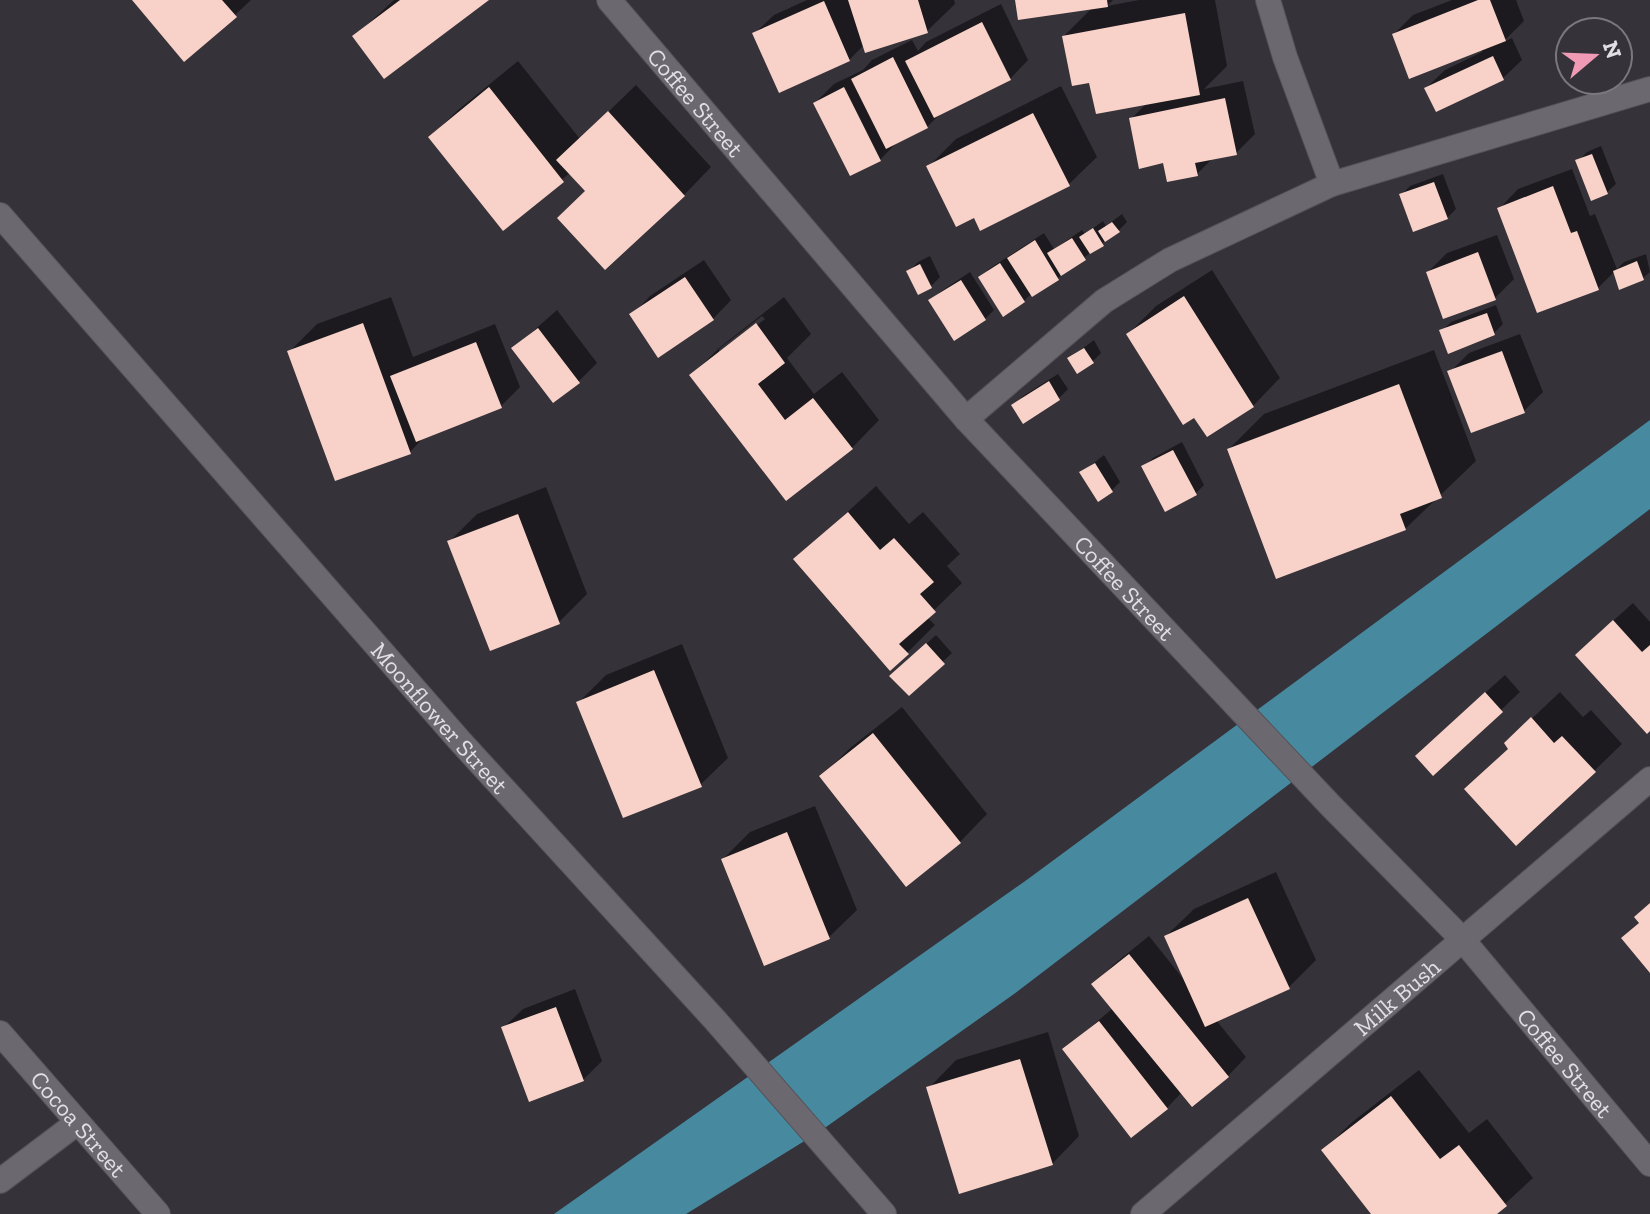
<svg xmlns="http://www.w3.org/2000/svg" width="1650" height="1214" viewBox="0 0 1650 1214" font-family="'Zilla Slab',serif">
	<rect width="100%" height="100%" fill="#363239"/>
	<path fill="#478aa0" d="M1650,420v89l-636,485 -195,138 -133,82h-132l474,-335z"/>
	<path fill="#0007" fill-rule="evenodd" d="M134,0h117l-16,15z
		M394,0h91l-130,36z
		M807,0h147l1,4 -28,27 -62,13 -16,16 -94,-27 19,-18z
		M1017,0h96l-6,6 32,-6h76l12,66 -23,23 39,-8 12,53 -19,19 -22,4 -17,17 -33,-13 -33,-42 16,-16 -56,-22 -27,-45 29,-29z
		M1452,0h64l8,21 -21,21 9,-4 10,22 -19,18 -77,10 19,-18 37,-18 -1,-3 -87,-15 19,-19z
		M1001,4l27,56 -18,19 -69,34 -14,14 -29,14 -18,19 -65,-57 19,-19 29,-14 9,-10 40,-20 6,11 8,-9z
		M518,61l62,78 56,-54 75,82 -27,28 -97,-5 -16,-18 -68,56 -73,-91 28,-27z
		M1061,86l36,71 -28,27 -88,44 -6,-13 -47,-48 28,-28z
		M1601,146l15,38 -10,9 -28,-32 9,-9z
		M1572,169l18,47 5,-2 22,55 7,-7 22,-8 4,18 -7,6 -28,-7 -17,17 -98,-80 18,-19z
		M1443,174l13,35 -9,9 -46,-23 9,-9z
		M1122,214l5,8 -9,9 -60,47 -26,15 -8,8 -44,-23 9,-9 55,-36 10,16 28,-19 3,4 18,-13 3,5z
		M1497,235l17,44 -19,19 -67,-26 19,-19z
		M930,256l10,21 -9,9 -12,6 -10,-21 9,-9z
		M704,260l27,40 -18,19 -81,-4 18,-19z
		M1212,270l68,108 -27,28 -58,9 -67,-81 28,-28z
		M970,272l24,38 -9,9 -31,19 -23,-37 9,-9z
		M391,297l22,60 82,-33 25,63 -19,19 -75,29 -16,17 -121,-100 28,-28z
		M784,297l27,37 -24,24 27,36 28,-22 37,48 -27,28 -65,50 -95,-123 27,-27zM762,316l3,3 -46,35v-5z
		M1496,305l7,19 -9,9 -52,-2 9,-9z
		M557,310l40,53 -18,18 -65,-33z
		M1520,334l23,58 -19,19 -74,-39 19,-19z
		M1094,340l7,13 -9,9 -22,-4z
		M1434,350l42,111 -71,68 -176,-80 35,-35z
		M1058,374l10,15 -9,9 -36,23 -9,-16 9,-9z
		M1182,442l22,43 -9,9 -51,-27 9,-9z
		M1104,455l16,27 -9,9 -29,-19z
		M876,486l33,38 14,-12 37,42 -13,12 15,17 -35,34 8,8 -28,28 -111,-94z
		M546,487l41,107 -28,28 -68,26 -41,-107 27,-27z
		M1633,603l17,19v106l-54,-92z
		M936,635l16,18 -43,41 -8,-27z
		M682,644l46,114 -28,27 -121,-83 27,-27z
		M1505,675l15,17 -86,81 2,-36z
		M1560,692l23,25 8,-7 31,34 -28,27 -84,-23 -4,-5z
		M902,707l85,107 -27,28 -139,-65 28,-28z
		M815,806l42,104 -28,27 -106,-78 27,-27z
		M1276,872l40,88 -28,28 -72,32 30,37 -18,19 -46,16 -15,16 -102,-59 48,-41 -19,-24 19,-19 36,-29 36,45 -19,-45 28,-27z
		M575,989l27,72 -19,19 -79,-53 19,-18z
		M1048,1032l31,104 -27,28 -123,-76 27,-28z
		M1419,1070l50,63 18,-14 46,59 -39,36h-121l-49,-64 27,-27z"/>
	<path fill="#f8d2c8" d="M132,0h90l15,17 -53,45z
		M400,0h89l-105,79 -32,-43z
		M848,0h70l10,33 -63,20z
		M1015,0h92l1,7 -90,13z
		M1478,0h12l16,41 -97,38 -17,-45z
		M824,1l26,60 -71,32 -27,-60z
		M1185,13l15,82 -104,19 -7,-31 -17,3 -10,-50z
		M982,22l29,58 -77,38 -29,-57z
		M1493,56l11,24 -68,32 -12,-24z
		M893,57l35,71 -42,21 -35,-70z
		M489,87l75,95 -61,49 -75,-94z
		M844,87l37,74 -31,15 -37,-73z
		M1225,98l12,57 -42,8 3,13 -31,6 -4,-19 -24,6 -10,-51z
		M608,111l77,85 -80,74 -48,-52 28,-27 -29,-31z
		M1033,113l37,73 -90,45 -6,-13 -18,9 -30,-61z
		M1592,154l16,40 -17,7 -16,-41z
		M1434,182l14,37 -35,13 -14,-38z
		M1553,186l18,47 6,-2 22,59 -62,23 -40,-105z
		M1112,222l8,10 -15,10 -7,-11z
		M1093,228l11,18 -14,8 -11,-17z
		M1072,238l14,22 -25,16 -14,-23z
		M1035,240l24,40 -27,17 -25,-39z
		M1478,252l18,48 -53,19 -17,-47z
		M1637,261l7,19 -25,10 -6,-19z
		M1000,263l25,39 -22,15 -25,-40z
		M920,264l12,24 -14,7 -12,-24z
		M685,277l29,43 -56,38 -29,-44z
		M961,280l25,40 -32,21 -26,-41z
		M1184,296l70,111 -47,30 -13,-19 -11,7 -57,-91z
		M1487,313l8,22 -47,19 -9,-24z
		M363,323l48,131 -76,27 -48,-130z
		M756,323l29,40 -27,21 27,36 28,-22 40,51 -67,52 -97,-126z
		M538,328l42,55 -27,20 -42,-55z
		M476,342l26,66 -86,34 -26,-66z
		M1084,348l10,15 -17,11 -10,-16z
		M1502,351l23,62 -54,20 -24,-62z
		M1049,381l11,19 -37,24 -12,-19z
		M1399,384l43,114 -42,16 6,16 -130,49 -49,-130z
		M1173,450l24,45 -32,17 -24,-46z
		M1095,463l18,29 -15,10 -19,-30z
		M848,512l32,38 14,-12 40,44 -14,12 16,18 -37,32 10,10 -19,17 -97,-112z
		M518,514l42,110 -70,27 -43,-110z
		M1613,620l29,32 8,-7v86l-3,3 -72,-79z
		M926,643l19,21 -36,32 -20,-20z
		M654,670l48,117 -79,31 -47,-116z
		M1485,692l18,20 -70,64 -18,-20z
		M1531,717l23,26 8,-7 34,36 -80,74 -52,-57 44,-40 -4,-6z
		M873,733l88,110 -55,44 -87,-111z
		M787,832l43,107 -66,27 -43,-107z
		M1248,898l42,91 -85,38 -41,-91z
		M1650,903v70l-29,-35 18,-15 -5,-6z
		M1129,954l100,123 -37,30 -101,-123z
		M556,1007l28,74 -55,21 -28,-75z
		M1099,1021l69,88 -37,29 -69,-89z
		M1020,1059l33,106 -94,29 -33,-107z
		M1391,1096l49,63 19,-14 48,61 -10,8h-126l-50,-64z"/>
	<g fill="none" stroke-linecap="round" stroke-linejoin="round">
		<defs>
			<g id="minor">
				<path id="s1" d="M609,0l357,419 365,387 131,133 188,225"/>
				<path d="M1268,0l17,57 47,127 318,-95"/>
				<path id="s2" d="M0,215l459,525 256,280 169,194"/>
				<path d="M966,419l138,-118 66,-41 162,-76"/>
				<path id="s3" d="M0,1033l158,181"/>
				<path d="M0,1181l77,-58"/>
				<path id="s4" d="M1143,1214l507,-435"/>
			</g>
		</defs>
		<use href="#minor" stroke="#555157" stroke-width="26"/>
		<use href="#minor" stroke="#6c686f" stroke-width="24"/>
	</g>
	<g text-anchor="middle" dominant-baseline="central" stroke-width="8" stroke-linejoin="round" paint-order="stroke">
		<g font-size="24" fill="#e2dfe4" stroke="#363239">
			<text stroke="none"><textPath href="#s1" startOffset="134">Coffee Street</textPath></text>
			<text stroke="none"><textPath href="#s1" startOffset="782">Coffee Street</textPath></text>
			<text stroke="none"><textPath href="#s2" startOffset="668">Moonflower Street</textPath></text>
			<text stroke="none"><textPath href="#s4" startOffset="334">Milk Bush</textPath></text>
			<text stroke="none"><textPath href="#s1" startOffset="1430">Coffee Street</textPath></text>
			<text stroke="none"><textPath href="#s3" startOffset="120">Cocoa Street</textPath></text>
		</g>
	</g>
	<g transform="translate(1594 56) rotate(71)"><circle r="38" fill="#363239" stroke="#7b777d" stroke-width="2"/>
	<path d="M0-6L14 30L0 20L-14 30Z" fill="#f09ab5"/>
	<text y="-12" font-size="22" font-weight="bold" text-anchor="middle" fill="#e2dfe4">N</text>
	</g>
</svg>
